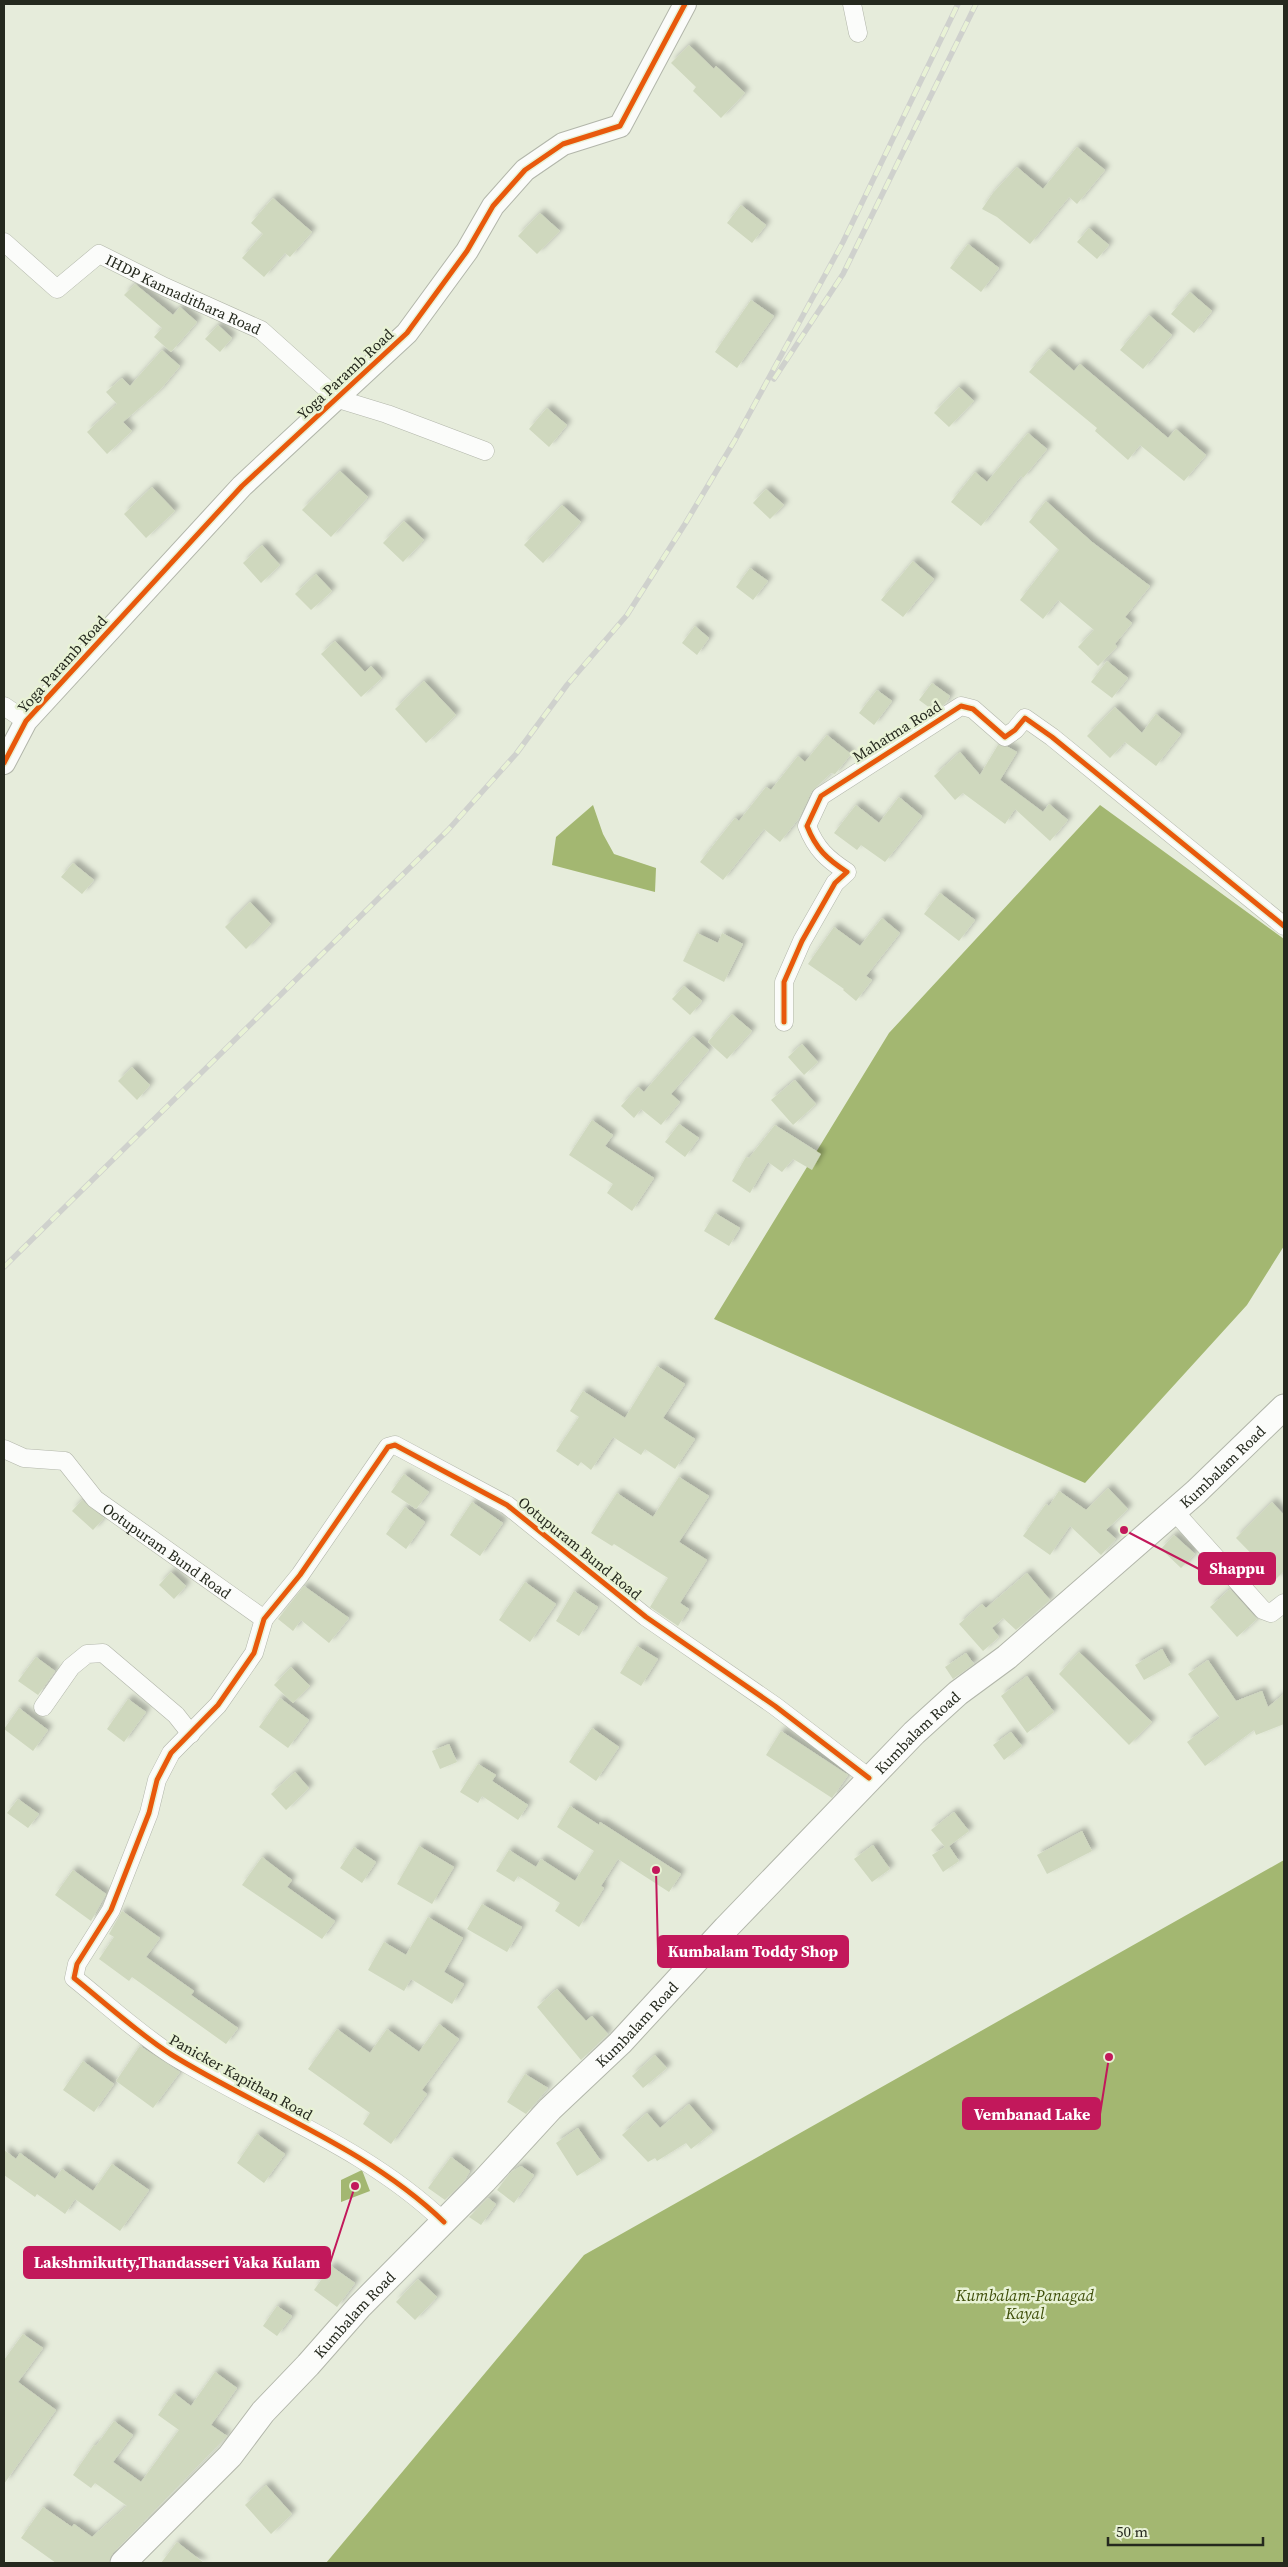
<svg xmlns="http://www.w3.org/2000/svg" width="1288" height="2567" viewBox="0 0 1288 2567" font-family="'Source Serif 4',serif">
	<defs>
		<filter id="shadow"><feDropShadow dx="4.5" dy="-4.5" stdDeviation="2.5" flood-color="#0004"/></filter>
	</defs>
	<rect width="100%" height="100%" fill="#e6ecdb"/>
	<path fill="#a3b771" d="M593,805l10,29 11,20 42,14 -1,24 -103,-27 4,-28z
		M1100,805l184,134v307l-37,59 -162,178 -371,-164 175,-286z
		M1284,1860v703h-958l258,-308z
		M362,2170l8,21 -29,11v-22z"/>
	<path fill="#cfd8be" filter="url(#shadow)" d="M689,45l25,24 2,-3 29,27 -24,25 -28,-27 3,-4 -25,-24z
		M1077,147l28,23 -28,34 -8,-7 -39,47 -33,-27 -15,-8 11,-16 24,-26 26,22z
		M273,198l39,34 -22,25 -5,-4 -21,24 -22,-19 21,-24 -12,-11z
		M741,205l25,20 -14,18 -25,-20z
		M540,213l20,18 -23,23 -19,-18z
		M1089,228l20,17 -12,14 -20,-17z
		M968,244l31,24 -18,24 -31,-24z
		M135,284l38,31 7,-8 17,15 -26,30 -17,-15 8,-9 -38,-33z
		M1190,292l22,19 -18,22 -23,-19z
		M751,300l23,16 -37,52 -22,-16z
		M1149,315l23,20 -29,34 -23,-19z
		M218,325l14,13 -12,14 -15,-13z
		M1049,349l25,22 6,-7 88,74 8,-9 30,26 -22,26 -44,-36 -12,15 -33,-29 2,-3 -68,-56z
		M162,350l18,16 -20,24 -37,32 9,9 -25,23 -20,-22 30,-28 -11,-12 16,-14 8,8z
		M959,387l15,14 -25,26 -15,-14z
		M547,408l20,17 -18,22 -20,-18z
		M1028,433l19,16 -24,29 -2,-2 -40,50 -30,-24 24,-30 12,10z
		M340,471l28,26 -37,40 -29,-27z
		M152,487l23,24 -29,27 -22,-24z
		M766,489l18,16 -14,14 -17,-16z
		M1046,501l46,41 58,44 -25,31 7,6 -17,21 2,3 -19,19 -20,-19 16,-17 -36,-30 -15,19 -23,-19 39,-50 -30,-28z
		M562,505l19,17 -38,41 -19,-18z
		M404,521l20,19 -21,22 -20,-19z
		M262,545l18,20 -19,18 -18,-20z
		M913,561l21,18 -31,38 -22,-17z
		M750,568l18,13 -15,19 -17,-13z
		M316,574l16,17 -21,19 -16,-16z
		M695,626l14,12 -12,17 -15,-12z
		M335,641l30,31 6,-6 11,12 -21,19 -40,-43z
		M1107,661l21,17 -16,20 -21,-16z
		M424,681l32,34 -30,28 -31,-34z
		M932,683l18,13 -5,8 -11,7 -15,-11z
		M877,690l15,11 -18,24 -15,-12z
		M1115,707l27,26 14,-19 25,20 -25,32 -31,-24 -15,16 -23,-22z
		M827,735l24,19 -16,20 -4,-1 -19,18 -13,27 -19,24 -16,-13 -41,51 -23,-18 35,-44 4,3 27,-34 5,3 27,-34 7,6z
		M998,745l10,2 9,5 -17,28 43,32 6,-8 19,16 -18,21 -35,-32 -10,15 -42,-31 -8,7 -21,-24 26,-24 20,23z
		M899,797l23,19 -37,46 -24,-17 -4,5 -23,-17 22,-28 23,18z
		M73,863l21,17 -12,14 -21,-17z
		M940,893l35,27 -16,21 -35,-27z
		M250,902l21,22 -25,25 -21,-22z
		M882,918l18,15 -34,43 6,4 -16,21 -13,-11 1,-1 -36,-25 26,-37 26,19z
		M697,933l21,10 4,-10 21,11 -19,38 -41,-21z
		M684,986l18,15 -12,14 -18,-16z
		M732,1014l20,17 -25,28 -19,-17z
		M693,1036l16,14 -38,44 9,8 -19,23 -20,-16 -7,9 -13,-12 17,-19 6,5z
		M802,1044l16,18 -14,13 -16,-18z
		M132,1067l18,18 -13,15 -19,-19z
		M795,1080l21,24 -23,21 -22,-25z
		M592,1120l21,15 -8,11 49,32 -22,33 -25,-18 6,-9 -44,-29z
		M679,1124l20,14 -14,19 -20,-15z
		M775,1125l46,29 -9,16 -19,-11 -11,13 -14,-10 -18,31 -18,-12 14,-24 3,1z
		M715,1213l25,15 -11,18 -25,-15z
		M657,1366l28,18 -22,34 32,21 -20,30 -30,-20 -4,6 -28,-18 -22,33 -10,-8 -3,4 -22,-15 23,-34 -9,-6 13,-20 42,27z
		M404,1474l25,18 -13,17 -25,-17z
		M679,1477l30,19 -30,46 28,18 -27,43 9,6 -11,17 -28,-19 18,-29 -54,-34 -2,2 -21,-13 26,-40 36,24z
		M1108,1488l20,21 -22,21 10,9 -15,16 -31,-29 -20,29 -27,-19 23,-32 3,2 10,-15 27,19z
		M82,1500l22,18 -11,12 -21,-19z
		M472,1502l31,21 -23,33 -30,-21z
		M1272,1502l12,13v56l-8,8 -40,-41z
		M405,1507l20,15 -19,27 -20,-15z
		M1174,1535l21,19 -14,14 -20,-19z
		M171,1572l15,14 -12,13 -15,-14z
		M1027,1573l23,27 -34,30 -13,-12 -11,10 7,9 -16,14 -24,-27 23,-20 4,4z
		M525,1582l31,22 -26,38 -31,-22z
		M304,1586l45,32 -20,25 -28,-23 -8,11 -15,-12z
		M1230,1589l27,30 -20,18 -27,-30z
		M574,1591l24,16 -19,29 -23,-15z
		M637,1646l21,13 -17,27 -21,-13z
		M1162,1649l9,16 -27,15 -9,-15z
		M1079,1652l73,70 -23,23 -70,-71z
		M966,1653l8,11 -21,15 -8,-12z
		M36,1657l19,14 -17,24 -20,-14z
		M1208,1660l28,41 26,-10 6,16 16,-13v30l-28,11 -2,-5 -49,36 -18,-24 33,-24 -32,-44z
		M291,1667l19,19 -17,17 -19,-18z
		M1027,1676l27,36 -27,21 -26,-37z
		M280,1698l29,22 -21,28 -29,-21z
		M128,1699l18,13 -22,30 -17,-13z
		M19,1708l29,22 -15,21 -29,-22z
		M592,1728l27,19 -23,34 -27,-19z
		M781,1731l67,44 -16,23 -66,-43z
		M1011,1732l11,14 -18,14 -11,-15z
		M449,1744l8,18 -17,7 -8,-18z
		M478,1764l18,11 -4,6 36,24 -10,15 -36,-24 -4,7 -18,-11z
		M295,1772l14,16 -23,22 -15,-16z
		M18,1799l21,15 -11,14 -21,-15z
		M570,1806l29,19 1,-3 81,52 -12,18 -51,-33 -17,27 3,2 -25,39 -24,-16 5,-8 -42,-27 -4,6 -18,-11 13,-21 27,17 5,-8 34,22 19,-30 -37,-24z
		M954,1812l15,19 -20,15 10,15 -16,11 -11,-17 13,-8 -14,-17z
		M1082,1831l10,20 -45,23 -10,-19z
		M873,1845l17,24 -18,13 -18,-23z
		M419,1846l35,21 -22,37 -35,-20z
		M354,1847l22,15 -14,21 -22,-15z
		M262,1857l30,23 -5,7 48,34 -13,18 -80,-54z
		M73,1870l33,24 -15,27 -36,-26z
		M482,1904l40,23 -15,25 -40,-23z
		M122,1911l38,27 -14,19 48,34 -3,4 47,33 -12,16 -94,-67 -3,4 -30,-22 15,-22 -5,-3z
		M428,1917l35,21 -19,34 20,12 -12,20 -41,-25 -7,12 -36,-21 16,-28 22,13z
		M557,1989l29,32 6,-5 16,18 -27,26 -44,-53z
		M439,2024l20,15 -37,51 5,4 -36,50 -28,-20 7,-11 -62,-44 29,-40 33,24 17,-24 32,23z
		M140,2046l40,26 -27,36 -37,-27z
		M655,2055l12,13 -24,20 -11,-12z
		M83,2061l31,23 -20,28 -31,-22z
		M525,2074l23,14 -22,26 -19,-12z
		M689,2104l24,28 -22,17 -5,-6 -29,18 -2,-3 -7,4 -26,-27 25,-22 13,15z
		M578,2128l23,33 -24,15 -21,-33z
		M257,2134l28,20 -21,29 -27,-20z
		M4,2150l12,9 4,-6 35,26 7,-10 31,22 19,-27 37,26 -29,41 -45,-32 -10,15 -28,-20 -2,3 -31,-22z
		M451,2157l19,14 -6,10 -19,19 -17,-12z
		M521,2166l13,9 -20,28 -17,-13 14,-18z
		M488,2198l8,6 -15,21 -12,-8z
		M331,2266l24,17 -18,24 -23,-17z
		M418,2279l19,18 -22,23 -19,-18z
		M277,2306l15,10 -15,20 -14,-10z
		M23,2334l20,14 -25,34 38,28 -52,74v-124z
		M215,2372l22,16 -26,37 16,11 -114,117 -4,10h-53l-35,-25 22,-31 29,20 2,-3 18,13 35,-31 -32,-23 -4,5 -18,-13 21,-30 2,1 18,-25 19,14 -20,27 28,20 38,-52 -21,-15 16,-22 17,13z
		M266,2485l26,29 -21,20 -26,-29z
		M177,2542l27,21h-43z"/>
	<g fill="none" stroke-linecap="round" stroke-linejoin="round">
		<defs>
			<g id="minor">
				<path d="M852,4l6,29"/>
				<path id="s1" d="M4,242l53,47 42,-35 66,33 96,43 77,69 49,15 98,37"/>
				<path d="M4,706l22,15"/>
				<path d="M784,1022v-40l18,-41 33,-58 12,-11c-20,-13 -31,-23 -40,-46l14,-30 140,-90 12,3 32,28 10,-7 10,-12 27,19 232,189"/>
				<path id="s2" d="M4,1449l20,9 41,3 30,38 169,120"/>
				<path d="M1174,1511l89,99 8,3 13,-10"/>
				<path d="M43,1707l28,-40 16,-13 16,-1 73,62 15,19"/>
				<path d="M444,2222c-78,-75 -181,-111 -272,-167 -32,-20 -68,-53 -98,-77l3,-14 34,-54 38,-97 8,-33 14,-27 47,-48 36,-52 10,-34 36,-44 88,-128 7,-2 112,60 139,112 129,89 94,72"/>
			</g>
			<path id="tertiary" d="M4,763l22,-42 216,-235 165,-153 60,-82 26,-45 32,-36 38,-26 57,-18 65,-122"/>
			<g id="secondary">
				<path id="s3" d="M123,2563l107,-107 33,-44 45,-47 51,-58 125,-126 66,-72 70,-66 106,-115 188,-195 44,-40 49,-36 189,-165 88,-85"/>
			</g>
		</defs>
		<use href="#minor" stroke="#b2b6aa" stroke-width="19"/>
		<use href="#tertiary" stroke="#b2b6aa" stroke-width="24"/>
		<use href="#secondary" stroke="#b2b6aa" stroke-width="27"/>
		<use href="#minor" stroke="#fbfcfa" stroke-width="18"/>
		<use href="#tertiary" stroke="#fbfcfa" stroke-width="22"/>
		<use href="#secondary" stroke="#fbfcfa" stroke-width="25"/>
		<defs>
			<path id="rail" d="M774,379l69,-105 133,-270
				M4,1267l444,-437 68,-76 51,-69 60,-70 58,-91 50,-84 108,-198 115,-238"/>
		</defs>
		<use href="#rail" stroke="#cfd1cd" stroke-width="5.5"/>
		<use href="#rail" stroke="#e8f2d5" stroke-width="4" stroke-dasharray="11" stroke-linecap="butt"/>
		<defs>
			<path id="cycleway" d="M4,763l22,-42 216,-235 165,-153 60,-82 26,-45 32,-36 38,-26 57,-18 65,-122
				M784,1022v-40l18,-41 33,-58 12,-11c-20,-13 -31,-23 -40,-46l14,-30 140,-90 12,3 32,28 10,-7 10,-12 27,19 232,189
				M444,2222c-78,-75 -181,-111 -272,-167 -32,-20 -68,-53 -98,-77l3,-14 34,-54 38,-97 8,-33 14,-27 47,-48 36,-52 10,-34 36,-44 88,-128 7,-2 112,60 139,112 129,89 94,72"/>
		</defs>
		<use href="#cycleway" stroke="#e8f2d5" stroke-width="8"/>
		<use href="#cycleway" stroke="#e8590c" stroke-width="5"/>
	</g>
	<g text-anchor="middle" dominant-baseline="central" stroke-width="5" stroke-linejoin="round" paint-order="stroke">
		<g font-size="15" fill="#25291e" stroke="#e8f2d5">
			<text stroke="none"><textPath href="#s1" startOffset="219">IHDP Kannadithara Road</textPath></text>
			<text transform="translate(345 374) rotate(-43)">Yoga Paramb Road</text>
			<text transform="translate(62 664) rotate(-48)">Yoga Paramb Road</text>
			<text transform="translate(897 731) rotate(-32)">Mahatma Road</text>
			<text stroke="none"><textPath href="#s3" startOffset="1555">Kumbalam Road</textPath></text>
			<text transform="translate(580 1548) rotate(39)">Ootupuram Bund Road</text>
			<text stroke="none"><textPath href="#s2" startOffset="200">Ootupuram Bund Road</textPath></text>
			<text stroke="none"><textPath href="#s3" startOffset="1150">Kumbalam Road</textPath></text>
			<text stroke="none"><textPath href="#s3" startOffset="745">Kumbalam Road</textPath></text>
			<text transform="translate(241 2077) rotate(29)">Panicker Kapithan Road</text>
			<text stroke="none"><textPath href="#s3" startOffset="340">Kumbalam Road</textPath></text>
		</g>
		<g font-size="16" font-style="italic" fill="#3e4e09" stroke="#e8f2d5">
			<text x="1025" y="2295">Kumbalam-Panagad<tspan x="1025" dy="18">Kayal</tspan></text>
		</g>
	</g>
	<path fill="none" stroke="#c2185b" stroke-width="2" d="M1124 1530L1199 1569M656 1870L658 1951M1109 2057L1100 2114M355 2186L330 2263"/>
	<g fill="#c2185b" stroke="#e8f2d5" stroke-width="2">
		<circle cx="1124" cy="1530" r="5"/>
		<circle cx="656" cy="1870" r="5"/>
		<circle cx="1109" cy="2057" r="5"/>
		<circle cx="355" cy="2186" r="5"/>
	</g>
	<g fill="#c2185b" stroke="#c2185b" stroke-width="2">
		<rect x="1199" y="1553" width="76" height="31" rx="5"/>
		<rect x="658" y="1936" width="190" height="31" rx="5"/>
		<rect x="963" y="2098" width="137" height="31" rx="5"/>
		<rect x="24" y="2247" width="306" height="31" rx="5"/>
	</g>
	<g font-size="16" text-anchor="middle" font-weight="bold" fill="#fff">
		<text x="1237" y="1574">Shappu</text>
		<text x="753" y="1957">Kumbalam Toddy Shop</text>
		<text x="1032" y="2120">Vembanad Lake</text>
		<text x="177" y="2268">Lakshmikutty,Thandasseri Vaka Kulam</text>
	</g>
	<rect width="1288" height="2567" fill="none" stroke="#25291e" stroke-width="10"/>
	<path d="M1108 2537v8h155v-8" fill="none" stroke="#25291e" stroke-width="2.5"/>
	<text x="1116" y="2537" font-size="15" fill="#25291e" stroke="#e8f2d5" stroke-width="4" paint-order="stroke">50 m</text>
</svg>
